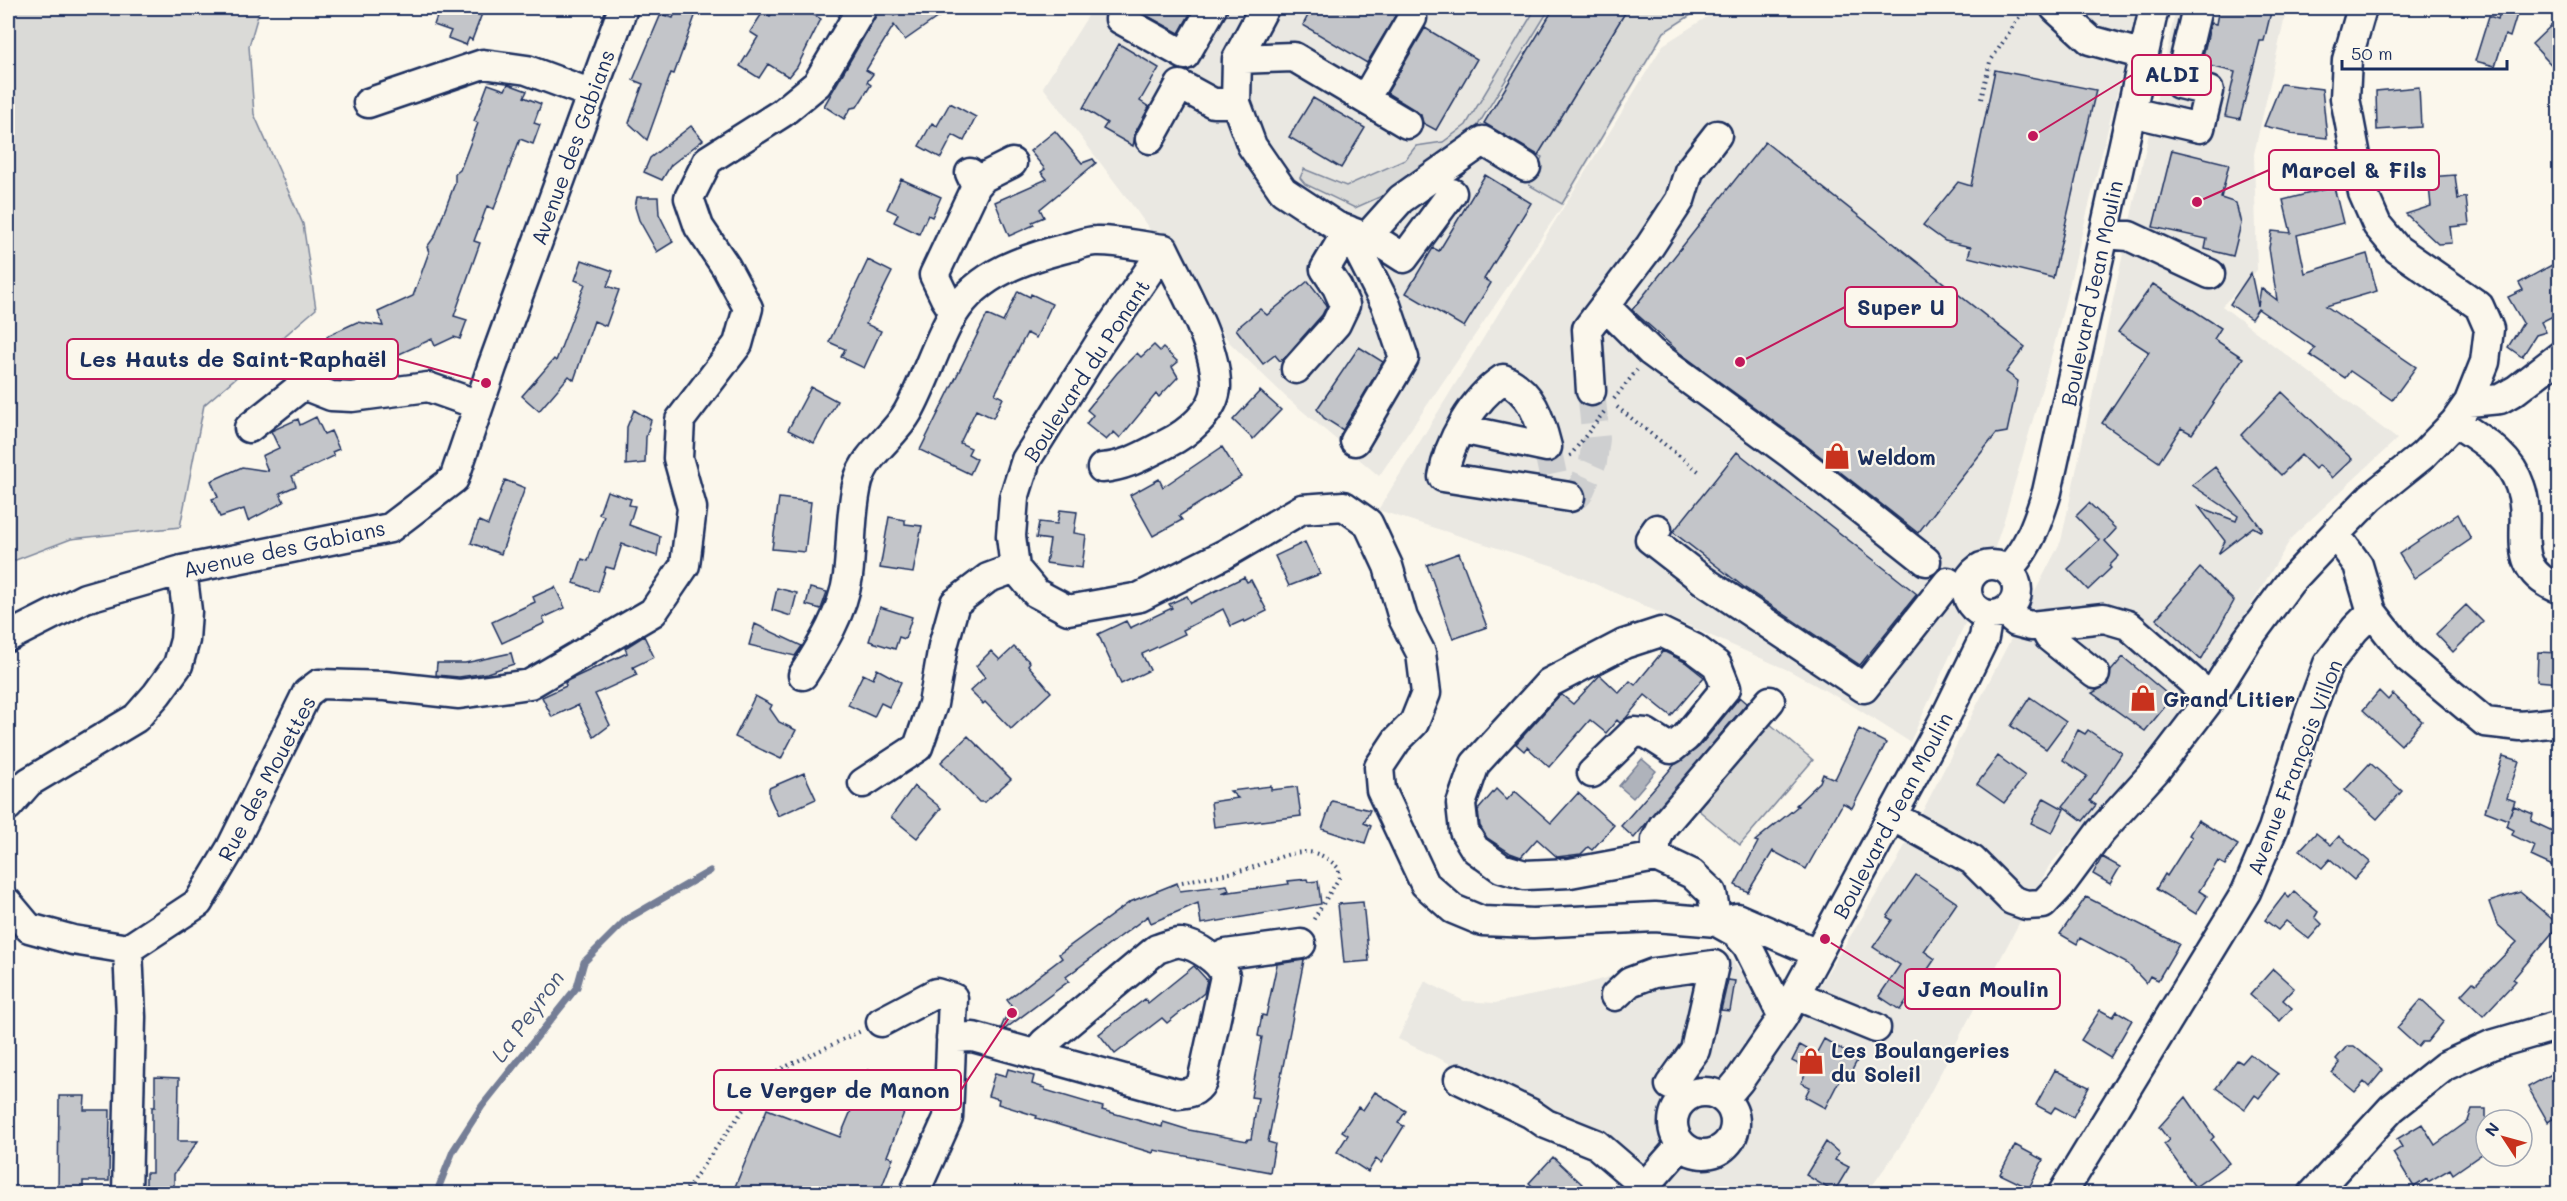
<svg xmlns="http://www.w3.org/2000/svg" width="2567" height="1201" viewBox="0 0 2567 1201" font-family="Mali,sans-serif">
	<rect width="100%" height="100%" fill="#fbf7ec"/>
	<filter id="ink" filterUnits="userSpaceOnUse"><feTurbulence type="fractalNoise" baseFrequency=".0167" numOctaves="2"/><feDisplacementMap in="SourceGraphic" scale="12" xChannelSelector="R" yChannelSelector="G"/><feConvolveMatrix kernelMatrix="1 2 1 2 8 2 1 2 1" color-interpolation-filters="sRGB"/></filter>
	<g filter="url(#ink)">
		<path fill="#eae8e2" d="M1093,8h611l-39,25 -97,165 -189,278 -93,-79 -56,-54 -94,-133 -93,-123z
			M1721,8h417l-85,342 -49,170 -23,69 -71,153 -57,-36 -63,-35 -233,-104 -179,-57 285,-465z
			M2176,8h111l-33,146 3,116 -35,36 175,133 -105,98 -85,141 -78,98 -80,90 -141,269 -41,58h-211l12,-14 -47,-34 -223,-106 27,-58 39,20 31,2 83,-17 52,-15 98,-18 58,86 110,-176 165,-322z"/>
		<path fill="#dadad7" stroke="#7a849a" stroke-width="1.5" d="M8,8h252l-11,38 5,68 49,110 13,85 -112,96 -24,122 -109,12 -63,24z
			M1536,8h14l-78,127 -70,52 -47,21 -50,-24 -5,-6 4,-9 42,17 59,-26 11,-14 27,-4 23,-17z
			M1628,8h74l-38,24 -102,172 -33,-19 13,-28 -4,-2z
			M1769,723l44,37 -73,85 -44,-37z"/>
		<path fill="#afb3bb" stroke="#747e96" stroke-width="1.5" d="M1642,759l14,12 -23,27 -14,-12z"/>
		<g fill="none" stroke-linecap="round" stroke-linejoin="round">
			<path stroke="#747e96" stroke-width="7" d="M436,1194l17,-43 29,-45 95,-119 7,-25 43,-43 83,-48"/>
		</g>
		<path fill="#c3c5c9" stroke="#1b2f5e" stroke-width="1.5" d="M440,8h34l9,3 -11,29 -3,-2 -3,7 -18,-7 3,-7 -17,-6z
			M677,8h21l-24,66 -3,-1 -24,67 -18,-17 14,-39 -10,-4 28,-66 12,4z
			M776,8h26l19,11 -24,48 -8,10 -21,-13 -9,14 -19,-12 18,-29 -8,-5 13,-20 7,4z
			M878,8h10l6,8 12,-8h45l-46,32 -11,-15 -28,45 7,4 -6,8 4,3 -14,22 -6,1 -7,11 -20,-13 52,-90z
			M1143,8h50l-14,25 -37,-20z
			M1312,8h88l-33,55 -64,-38z
			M1554,8h74l-90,147 -54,-32z
			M2219,8h53l-8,33h-4l-20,78 -15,-3 10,-44 -34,-8 10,-41 5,1z
			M2501,8h18l-9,29 -5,-2 -10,31 -20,-5 14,-45 9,3z
			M2559,18v55l-27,-29z
			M1425,28l52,31 -41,71 -13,-7 -2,-8 -6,-5 -28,-17z
			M1119,44l40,24 -19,33 9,6 -13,24 -3,15 -30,-17 4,-6 -24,-15z
			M1995,70l101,20 -43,188 -85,-21 3,-10 -26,-6 -22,-16 35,-43 13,4z
			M488,84l17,6 3,-6 19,7 -3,6 17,7 -7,19 6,2 -7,19 -13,-5 -26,70 -7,-3 -13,35 6,2 -26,73 13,4 -7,19 -6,-2 -19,9 -3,-7 -35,16 2,4 -35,16 -4,-11 -25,9 -7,-17 6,-3 -7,-17 30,-14 26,4 -5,-14 35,-16 16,-44 -2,-5 8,-11 20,-53v-9l5,-4 18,-47 -4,-2z
			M2281,84l41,5 5,49 -36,-4v-2l-27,-6z
			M2419,87l2,40 -44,3 -1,-39z
			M1313,98l52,30 -24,40 -52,-31z
			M950,103l26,14 -12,24 -11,-6 -12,23 -22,-12 13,-23 5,3z
			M691,126l12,14 -32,25 -9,15 -18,-8 6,-14z
			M1055,131l27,32 11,-4 3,4 -56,46 4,8 -12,5 2,3 -25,11 -14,-34 52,-23 -6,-7 4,-3 -15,-18z
			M1765,142l260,205 -19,25 12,9 -11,51 -11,2 -78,99 -116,-91 -122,-89 -48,-43z
			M2172,150l57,14 -8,34 15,5 5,21 -8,32 -28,-7 2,-10 -54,-12z
			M1485,175l46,28 -47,76 7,4 -27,44 -58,-34 27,-45 6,3z
			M2455,175l3,24 8,-2 3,28 -19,2 2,16 -14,1 -32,-30 25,-8 -3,-29z
			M901,179l40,18 -9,20 -4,-2 -9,19 -25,-12 4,-8 -11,-5z
			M2334,187l9,36 -46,12 8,38 62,-19 10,37 -51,15 90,61 -24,33 -42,-29 -5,7 -35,-23 5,-7 -57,-39 -7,10 -21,-15 21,-31 7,33 3,-18 16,12 -8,-52 3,-17 19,2 -8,-33z
			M637,197h21l1,17 14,28 -16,10 -18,-32 -4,-13z
			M582,260l31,11 -6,15 12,4 -13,36 -12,-5 -20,59 -5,-4 -30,35 -17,-15 32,-37 2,2 29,-77 -10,-4z
			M868,260l24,12 -26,52 15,7 -17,37 -23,-11 4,-8 -16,-7z
			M2559,261v52l-18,9 5,10 -10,3 -14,22 -14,-10 15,-24 -15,-26 15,-7 -4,-7z
			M1308,281l19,24 -5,10 -36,41 -6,5 -5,-6 -12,9 -27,-35 24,-20 7,6z
			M2153,284l68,44 -7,11 29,19 -51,76 -11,-6 -22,34 -57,-39 47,-71 -31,-20z
			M1018,291l12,6 1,-3 21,10 -16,34 -9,-5 -32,61 8,4 -10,20 -17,-8 -16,33 11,5 -3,6 9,5 -7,15 -50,-24 67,-135 16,7z
			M1154,345l6,6 3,-3 15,14 -6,5 6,10 -19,20 -3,-3 -36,44 -6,-6 -8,8 -20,-16 7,-9 -6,-5 30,-37 20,-20 4,4z
			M1359,347l24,15 -40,68 -19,-12 -7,-9z
			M811,387l26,14 -23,42 -26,-13z
			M1260,391l21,19 -28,29 -20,-19z
			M2282,392l70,67 -20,19 -13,-13 -4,4 -14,-14 -20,20 -40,-40z
			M634,410l17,10 -5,17 -1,26 -19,2 1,-38z
			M316,417l8,17 7,-3 8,18 -7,3 2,4 -42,20 4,10 -16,7 4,9 -36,19 -4,-12 -24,8 -8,-18 6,-2 -7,-16 31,-14 26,4 -6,-15 17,-8 -8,-17 27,-12 2,6z
			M1222,447l19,30 -62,39 3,4 -29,16 -23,-41 29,-16 4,8z
			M1737,452l180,142 -57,71 -115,-77 -72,-56z
			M2215,467l47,62 -2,2 -7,-4 -35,27 7,-13 -26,-34 37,14 2,-5 -46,-31z
			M505,480l20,8 -24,66 -30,-11 8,-22 9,4z
			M607,491l24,8 -2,6 6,1 -6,19 31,11 -1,8 -2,12 -35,-12 -8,25 -8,-2 -8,25 -24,-9 8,-24 6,2 16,-45 -5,-2z
			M779,498l32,4 -6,50 -33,-3z
			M2089,503l27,26 -11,12 14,15 -10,10 2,2 -23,22 -20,-21 31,-29 -23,-24z
			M1060,510l17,2 -3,21 12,2 -4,33 -36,-5 4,-23 -14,-2 3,-16 18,2z
			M2458,514l13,25 -57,39 -15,-24z
			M889,517l16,3v4l17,2 -9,47 -33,-5z
			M1305,542l15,32 -31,12 -14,-30z
			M1459,553l28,74 -34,12 -26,-74z
			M2200,568l34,33 -33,59 -45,-41z
			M1244,577l3,5 4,-2 16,31 -22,11 -1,-2 -13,6 -8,-17 -40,21 2,4 -43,20 8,16 -29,14 -23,-50 28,-13 4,7 42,-20 -3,-4 18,-8 4,7z
			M555,587l10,21 -22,10 2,5 -43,20 -10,-21 43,-20 -2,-5z
			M777,588l20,5 -6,23 -19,-6z
			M810,588l17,4 -6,17 -15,-4z
			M2466,605l17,17 -30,30 -17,-18z
			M880,607l32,10 -7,22 -6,-2 -4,12 -26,-8z
			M755,624l47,22 -7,10 -46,-11z
			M644,636l10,21 -21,10 4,8 -42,19 15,31 -16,12 -16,-32 -26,12 -10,-20 24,-11 -1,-3 4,-3 58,-27 -2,-5z
			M1014,647l16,15 -2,3 23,27 -40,37 -26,-27 -2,2 -13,-13 15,-14 -9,-11 15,-15 9,9z
			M1663,651l22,11 19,15 -33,39 -26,-21 -19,23 -6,5 -3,-3 -11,13 -16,-13 -41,47 -22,-20 -3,4 -8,-7 43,-48 3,-1 11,9 27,-29 19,18 11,-12 5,4z
			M2538,652l21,1v30l-22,-2z
			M511,653l3,11 -27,9 -28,4 -23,-2 1,-12h28z
			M2123,657l49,41 -27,33 -53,-38 15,-8 4,-14z
			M877,669l24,13 -12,25 -8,-4 -7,14 -26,-12 15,-31 10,5z
			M2379,691l9,9 5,-6 29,27 -21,24 -38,-35z
			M755,696l17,9 -2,4 9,13 17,8 -15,29 -46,-22z
			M1740,697l7,6 -113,135 -13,-12 54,-62 24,-17z
			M2030,697l36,25 -20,27 -35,-23z
			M1859,729l27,14 -34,65 -9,-5 -37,66 -33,-18 -25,41 -13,-7 23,-43 -3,-1 43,-35 -2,-1 24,-23 3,-8 12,5z
			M2078,730l7,4 3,-4 34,23 -32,48 6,4 -13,16 -20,-15 24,-30 -24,-16z
			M968,736l43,43 -26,23h-6l-38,-40z
			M1998,756l27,20 -21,27 -27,-19z
			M2503,756l16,5 -12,37 8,3 -6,16 5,-11 19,8 -2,7 28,13v35l-28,-13 4,-10 -23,-11 2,-5 -8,-4 2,-6 -23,-9z
			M2370,763l32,28 -25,28 -32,-29z
			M804,773l12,26 -38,17 -9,-20v-8z
			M914,786l27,22 -24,30 -26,-21z
			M1271,786v4l26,-3 4,29 -87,11 -3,-25 27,-4 -8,-7z
			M1496,789l11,11 8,-9 36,32 27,-30 36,32 -22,25 -4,-3 -7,7 -24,3 -20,-18 -16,18 -11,-4 -23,-15 -7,-12 -2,-16z
			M2044,798l20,11 -12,24 -21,-10z
			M1332,801l38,9 -6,13 7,3 -6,17 -43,-14z
			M2198,820l40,25 -13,20 -7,-4 -19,30 8,5 -11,18 -40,-25 9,-15 2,2 25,-39 -3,-2z
			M2316,833l15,12 8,-9 31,26 -16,18 -24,-21 -8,9 -22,-18z
			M2102,857l18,10 -10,17 -17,-10z
			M1916,875l41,28 -33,48 11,8 -35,51 -21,-14 21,-31 -27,-18 19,-27 -5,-3z
			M1307,879l1,3 10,-1 3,23 -120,20 -3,-21 -47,20 -3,-7 -82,61 3,4 -64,48 -4,-1 10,-23 -4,-5 55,-42 -3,-4 71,-52 47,-19 3,8 47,-6 2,5 -7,3 67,-9 -1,-3z
			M2294,892l24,20 -3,5 7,7 -13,15 -23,-18 -8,9 -13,-10 20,-26 4,4z
			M2520,892l39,33 -46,54 3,2 -33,35 -22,-21 12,-13 3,2 41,-42 -20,-18 -8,-22z
			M2086,897l93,47 -21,36 -8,-4 -4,7 -18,-19 -48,-26 -3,6 -17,-10z
			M1363,902l6,59 -25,2 -6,-59z
			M1304,960l-36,182 7,2 -5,28 -116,-22 -1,3 -117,-35 1,-2 -39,-12 1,-5 -11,-3 7,-23 11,3 2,-7 26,7 -2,8 13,4v2l58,17 -1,3 60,17 1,-5 26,8 58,11 1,-2h3l7,-41 -7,-1 11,-60 -4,-1 4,-21 4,1 11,-52z
			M1194,966l13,14 -3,13 -37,30 -5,-5 -47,36 -16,-20 46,-35 3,4z
			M2273,969l21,19 -11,12 9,8 -12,13 -30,-26z
			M1728,980l7,1 -5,30 -9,-1z
			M2421,1000l23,21 -17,21h-5l-4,5 -21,-19z
			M2100,1010l13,7 4,-6 15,9 -22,38 -29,-18z
			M1824,1039l34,20 -8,15 -6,-3 -19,37 -20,-11 5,-10 -9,-4 7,-14 -16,-8 8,-16 16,9z
			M2347,1046h7l29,24 -14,17 -5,-5 -9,10 -23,-19 8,-10 -4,-4z
			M2250,1054l28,20 -19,24 -4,-3 -10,14 -29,-21 21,-28 5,3z
			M868,1070l46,17 -27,69 6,2 -14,36h-147l35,-85 73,28z
			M2055,1070l34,17 -16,30 -18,-10 -4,6 -15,-8z
			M2559,1070v45l-11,7 -20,-35z
			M155,1077l24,1 -1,63h20l-24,33v20h-28v-21h6v-66h3z
			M1375,1092l31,19 -8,12 6,3 -23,37 -5,-4 -8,13 -31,-20 11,-17 -6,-4 16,-24 5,3z
			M59,1096h26l-1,14h26l-1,71h-26v13l-25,-2z
			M2186,1097l28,40 -3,3 18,23 -34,24 -31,-43 5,-4 -10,-13z
			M2472,1109h14v42l-33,23 -3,-5 -22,13 -1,-3 -13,8 -21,-34 9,-6 -5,-8 25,-15 13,21 33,-24z
			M1826,1142l13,11 -4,7 14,7 -15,25 -28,-17z
			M2015,1145l28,15 -14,28 -29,-14z
			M1553,1157l29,27 -9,10h-32l-12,-11z"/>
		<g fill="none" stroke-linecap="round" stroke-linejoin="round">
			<path stroke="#cecfd0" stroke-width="28" stroke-dasharray="28 14" stroke-linecap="butt" d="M1547,447l8,38
				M1570,497l9,-3 14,-32 3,-23 -5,-48"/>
			<defs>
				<path id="minor" d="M1127,8l-7,11 65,36 27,-47
					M1264,8l-27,51 -1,44 16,43 31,45 53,35 43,16 25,16 48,-65
					M2055,8l35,32 54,15
					M1237,59l57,-2 113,67
					M1365,99l47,-81
					M368,103l115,-39 44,6 65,24
					M2131,112l69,16 9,-37 -30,-7 18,-76
					M1150,139l30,-54 33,18h23
					M976,186l8,-9 28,-14
					M2104,234l25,2 81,38
					M1367,237l34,-38 82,-58 43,26
					M1605,306l46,46 141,103 134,106
					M954,312l-9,-14 -11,-23 42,-89 -6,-13
					M1296,369l40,-45 9,-19 -8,-18 -12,-18 23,-39
					M1591,391l-4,-62 63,-83 30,-46 9,-29 28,-36
					M2469,402l31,-3 16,-9 44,-34
					M2455,422c25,17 55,33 65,64 15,41 -16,81 40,103
					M249,428l54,-43 28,11 21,1 76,-10 51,18
					M1461,429l86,18c-7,-28 -15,-56 -44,-68 -30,20 -54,62 -60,98l127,20
					M1355,441l49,-83 -18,-53 -27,-53 1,-17
					M1102,468c25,-2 42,-13 64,-24 21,-10 49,-33 50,-57 1,-42 -34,-100 -52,-138
					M1657,529l-7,10 54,42 160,107 84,-106
					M2335,534l36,-37 52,-42 32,-33 14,-20 16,-40 4,-33 -10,-23 -82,-57 -20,-24 -14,-32 -18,-95 2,-38 15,-52
					M1967 590a25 25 0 1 1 50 0a25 25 0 1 1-50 0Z
					M2007,570c22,-22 31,-49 40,-78l107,-484
					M2004,612l12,10 15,4 73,-8 24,7 83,73
					M2372,612l35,45 78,65 35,4 40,-4
					M2043,625l6,12 46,37
					M8,637l77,-39 97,-28 208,-42 64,-49 38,-112 131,-359
					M803,675c19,-30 40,-63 45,-99 4,-31 2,-64 10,-95 8,-28 36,-44 50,-69 18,-32 27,-68 46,-99 25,-40 72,-55 116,-66 8,-2 18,-6 26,-6 21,-1 47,6 68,8l-65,95 -73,116 -12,38 -3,38 4,32 21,25 32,17 72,-13 85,-43 77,-45 42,-3 24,17 20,43 15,52 18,35 5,40 -12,30 -17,17 -18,27 2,23 44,94 28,25 29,12 51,2 122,-6 62,5 -5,-29 -20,-19 -36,-17 -86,16 -45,2 -24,-7 -26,-19 -11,-18 -3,-27 14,-40 74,-81 75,-39 37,-12 33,16 23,17 9,23 -40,49 -15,12 -25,-16 -12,-1 -42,41
					M863,783l55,-36 15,-43 10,-58 12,-43 33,-25 27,-10
					M8,806l21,-24 107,-64 21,-24 21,-29 7,-25 2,-29 -5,-41
					M1892,816l80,44 40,40 14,5 17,-1 17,-18 40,-54 56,-62 55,-72 36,-58 43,-58 45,-48 23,31 14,47 -17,17 -27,35 -19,51 -36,114 -27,63 -184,302
					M1656,857v-17l7,-14 107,-125
					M8,903l21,25 44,12 55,9
					M1215,959l11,-5 75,-10
					M1795,995l81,33
					M1615,996l15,-14 24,-9 60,-8 -19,85 -25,35
					M1783,1017l-36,-72 -12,-13 -18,-10 20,-4 80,35
					M881,1022l55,-29 17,5 -5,120 -34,76
					M951,1038l22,-1 205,57c12,-1 18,-2 24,-12l23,-106c-4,-15 -29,-31 -44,-33 -7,-1 -17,4 -24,6l-113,94 -5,13
					M1459,1079l71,34 16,11 50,20 35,30 12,13
					M1673 1123a31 31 0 1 1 62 0a31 31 0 1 1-62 0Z
					M1724,1099l15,-18 44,-64 164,-303 37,-76 4,-23
					M127,1194l4,-177 -3,-68 70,-46 33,-55 76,-155 12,-9 66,2 74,8 71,-10 123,-72 32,-47 7,-57 -14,-50 2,-38 58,-76 10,-36 -22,-41 -27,-40 -10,-29 19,-38 74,-47 35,-29 45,-76
					M1638,1194l43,-49
					M2313,1194l79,-86 53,-42 46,-21 69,-20"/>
			</defs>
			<use href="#minor" stroke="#1b2f5e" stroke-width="33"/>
			<path stroke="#1b2f5e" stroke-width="4" stroke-dasharray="1.5 4.5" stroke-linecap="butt" d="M1981,99l9,-37 35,-54
				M1614,399l23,-29
				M1617,407l84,66
				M1570,456l34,-44
				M1182,882c23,-5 47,-8 69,-14 18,-6 36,-16 55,-16 13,0 25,8 33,17v9l-27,44
				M683,1194l85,-119 93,-44"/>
			<use href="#minor" stroke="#fbf7ec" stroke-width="28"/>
		</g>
	</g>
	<defs>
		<symbol id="shop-bare" viewBox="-9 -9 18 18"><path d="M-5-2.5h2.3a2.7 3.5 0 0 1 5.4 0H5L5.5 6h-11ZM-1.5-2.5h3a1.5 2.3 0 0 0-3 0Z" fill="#c8321e" stroke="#fbf7ec" stroke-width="2.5" paint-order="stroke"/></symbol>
	</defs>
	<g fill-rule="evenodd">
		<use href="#shop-bare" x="1818" y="437" width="38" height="38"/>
		<use href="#shop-bare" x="2124" y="679" width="38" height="38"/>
		<use href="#shop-bare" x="1792" y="1042" width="38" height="38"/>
	</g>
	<g text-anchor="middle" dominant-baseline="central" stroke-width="4.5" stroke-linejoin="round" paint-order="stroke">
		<g font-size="21" fill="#1b2f5e" stroke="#fbf7ec">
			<text transform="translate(572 147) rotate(-70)">Avenue des Gabians</text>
			<text transform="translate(2091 293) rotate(-78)">Boulevard Jean Moulin</text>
			<text transform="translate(1086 370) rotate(-57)">Boulevard du Ponant</text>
			<text transform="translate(284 548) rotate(-12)">Avenue des Gabians</text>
			<text transform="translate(2294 767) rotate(-69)">Avenue François Villon</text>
			<text transform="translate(266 778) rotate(-62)">Rue des Mouettes</text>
			<text transform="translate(1892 815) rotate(-62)">Boulevard Jean Moulin</text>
		</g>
		<g font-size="21" font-weight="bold" fill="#1b2f5e" stroke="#fbf7ec" text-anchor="start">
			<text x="1857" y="456">Weldom</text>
			<text x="2163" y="698">Grand Litier</text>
			<text x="1831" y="1049">Les Boulangeries<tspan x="1831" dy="24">du Soleil</tspan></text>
		</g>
		<g font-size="22" font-style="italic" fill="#47577a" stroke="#fbf7ec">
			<text transform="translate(527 1016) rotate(-54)">La Peyron</text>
		</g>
	</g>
	<path fill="none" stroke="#c2185b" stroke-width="2" d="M2033 136L2132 75M2197 202L2269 170M1740 362L1845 307M486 383L398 359M1825 939L1905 989M1012 1013L961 1090"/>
	<g fill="#c2185b" stroke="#fbf7ec" stroke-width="2">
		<circle cx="2033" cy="136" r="6"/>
		<circle cx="2197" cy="202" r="6"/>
		<circle cx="1740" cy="362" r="6"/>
		<circle cx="486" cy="383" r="6"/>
		<circle cx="1825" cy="939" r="6"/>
		<circle cx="1012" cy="1013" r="6"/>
	</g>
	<g fill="#fbf7ec" stroke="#c2185b" stroke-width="2">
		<rect x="2132" y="55" width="79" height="40" rx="6"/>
		<rect x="2269" y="150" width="170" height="40" rx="6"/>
		<rect x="1845" y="287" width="112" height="40" rx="6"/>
		<rect x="67" y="339" width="331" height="40" rx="6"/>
		<rect x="1905" y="969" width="155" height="40" rx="6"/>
		<rect x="714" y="1070" width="247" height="40" rx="6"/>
	</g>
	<g font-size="22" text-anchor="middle" font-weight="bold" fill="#1b2f5e">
		<text x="2172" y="82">ALDI</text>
		<text x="2354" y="178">Marcel &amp; Fils</text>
		<text x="1901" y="315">Super U</text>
		<text x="233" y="367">Les Hauts de Saint-Raphaël</text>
		<text x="1983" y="997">Jean Moulin</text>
		<text x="838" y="1098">Le Verger de Manon</text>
	</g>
	<rect width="2567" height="1201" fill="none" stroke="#fbf7ec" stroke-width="30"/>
	<rect x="15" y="15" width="2537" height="1171" fill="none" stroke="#1b2f5e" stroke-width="2" filter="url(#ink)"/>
	<g transform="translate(2504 1138) rotate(306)"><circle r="28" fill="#fbf7ec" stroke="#a1a7b3" stroke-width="1.5"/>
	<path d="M0-4.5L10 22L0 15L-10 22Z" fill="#c8321e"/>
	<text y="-9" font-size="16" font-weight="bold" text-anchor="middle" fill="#1b2f5e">N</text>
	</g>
	<path d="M2342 60v9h165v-9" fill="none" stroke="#1b2f5e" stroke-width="3"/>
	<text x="2351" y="60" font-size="18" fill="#1b2f5e" stroke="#fbf7ec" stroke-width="4.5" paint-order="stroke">50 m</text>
</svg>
